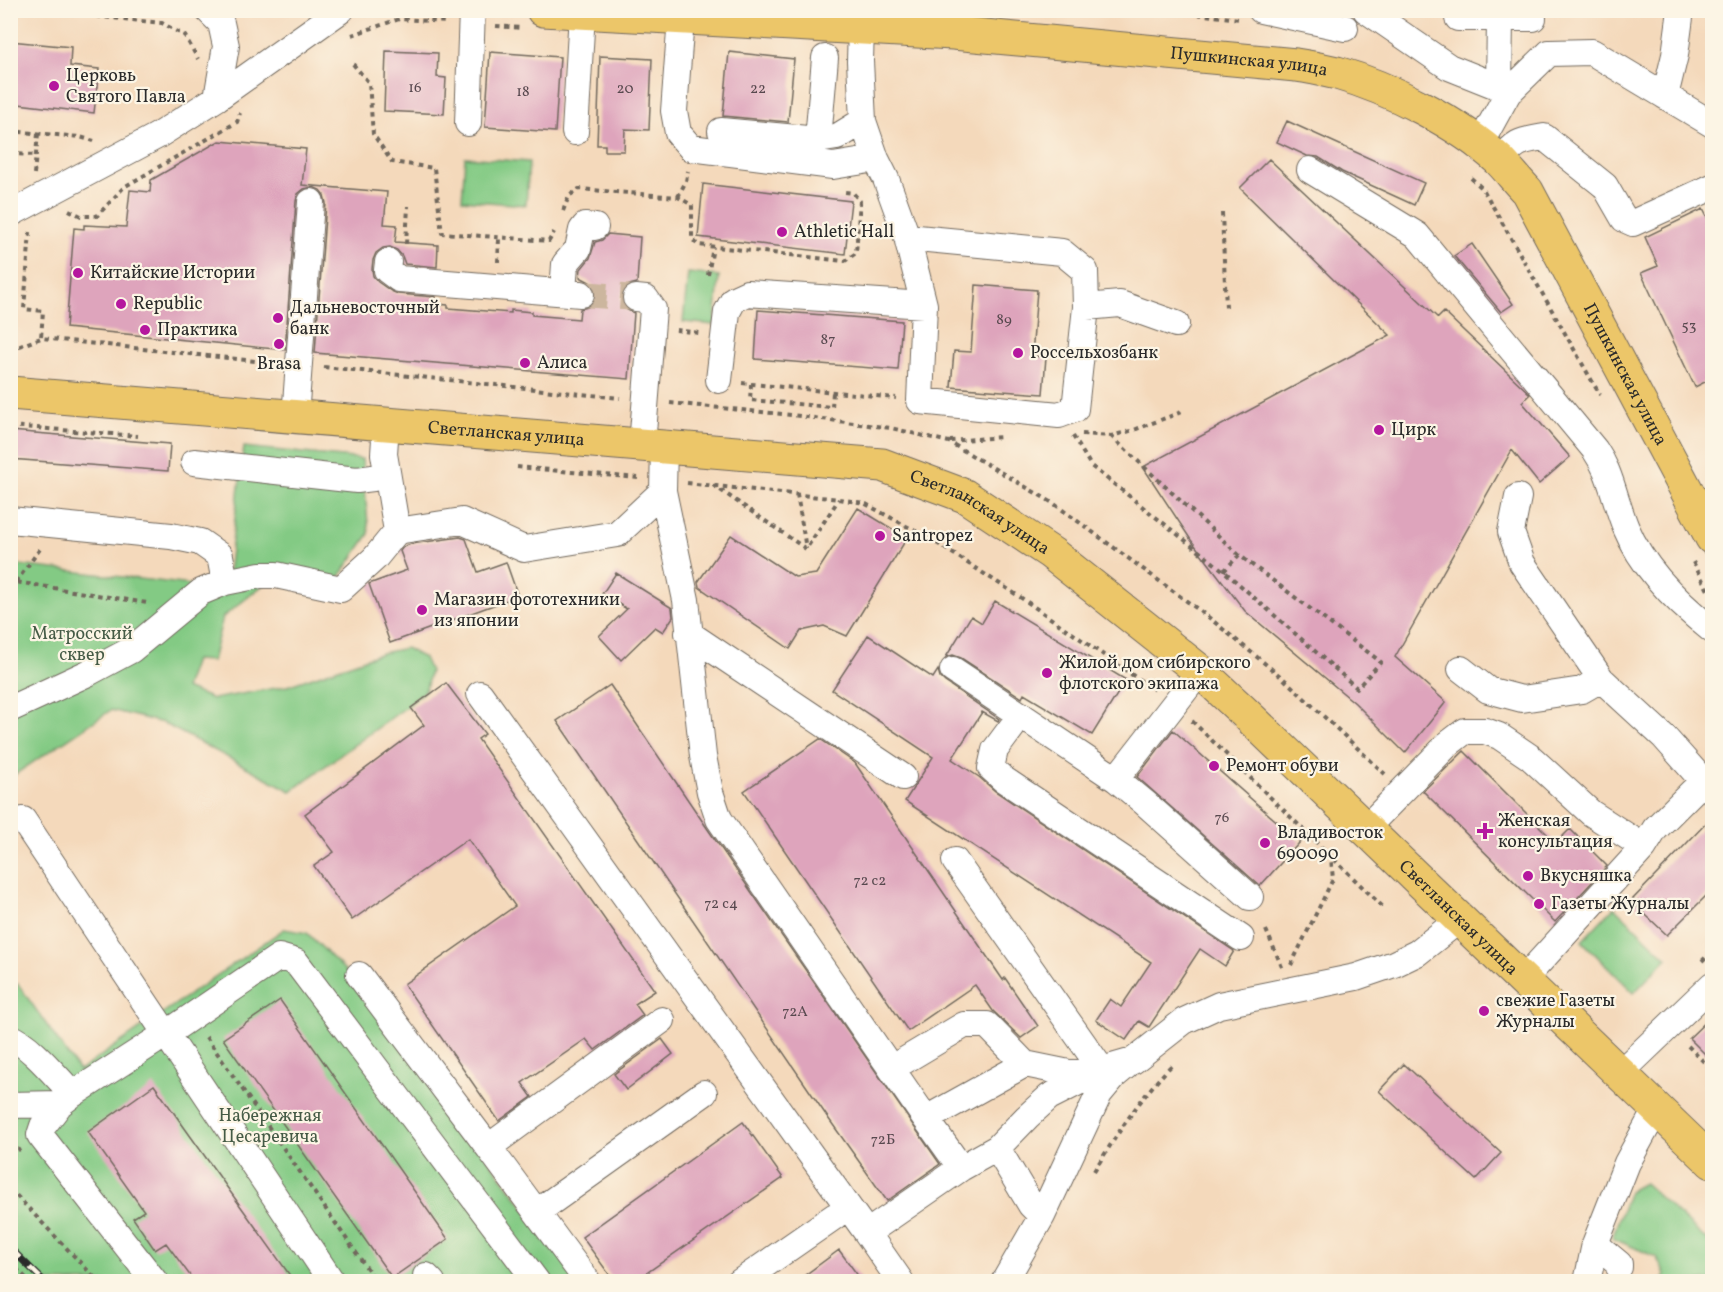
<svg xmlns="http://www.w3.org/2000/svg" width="1723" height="1292" viewBox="0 0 1723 1292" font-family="Vollkorn,serif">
	<rect width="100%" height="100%" fill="#fcf5e5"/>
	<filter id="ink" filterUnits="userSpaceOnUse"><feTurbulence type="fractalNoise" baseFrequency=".0167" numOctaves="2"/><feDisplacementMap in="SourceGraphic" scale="12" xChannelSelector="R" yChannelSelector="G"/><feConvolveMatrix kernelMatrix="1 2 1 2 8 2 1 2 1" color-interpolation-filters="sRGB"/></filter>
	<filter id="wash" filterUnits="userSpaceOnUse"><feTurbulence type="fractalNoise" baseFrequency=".008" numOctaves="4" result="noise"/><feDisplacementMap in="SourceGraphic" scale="24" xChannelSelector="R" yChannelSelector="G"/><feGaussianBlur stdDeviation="1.35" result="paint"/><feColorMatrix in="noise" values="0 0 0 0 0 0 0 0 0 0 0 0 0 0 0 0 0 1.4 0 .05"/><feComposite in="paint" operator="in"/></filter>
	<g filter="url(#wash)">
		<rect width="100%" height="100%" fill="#f4d9bb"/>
		<path fill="#83ca84" stroke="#577a58" stroke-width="1.5" d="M465,157l64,5 -3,43 -64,-5z
			M688,273l31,3 -4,49 -32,-3z
			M244,447l118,12 7,75 -31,45 -56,-9 -59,47 -11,44 -17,-1 -10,28 28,11 74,-13 95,-33 24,-5 18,10 6,13 -4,18 -17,16 -118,86 -128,-68 -52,-13 -100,67v-213l215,25z
			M1614,907l53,51 -33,35 -52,-52z
			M284,929l23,4 40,39 233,309 -569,1v-293l7,-5 61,87z
			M1644,1183l68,62v36h-50l3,-7 -9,-17 -44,-19 17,-47z"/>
		<g id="blocks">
			<path fill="#dea4bc" d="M10,41l61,6 -1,19 29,3 -5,44 -84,-10z
				M386,51l52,2 -1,24 9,1 -2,36 -60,-3z
				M490,52l70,5 -5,75 -70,-5z
				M729,52l65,7 -6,63 -65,-6z
				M600,56l52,3 -3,71 -24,-1 -1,22h-19v-6h-8z
				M1287,121l137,62 -10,22 -72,-33 -24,-15 -11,-1 -30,-14z
				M219,141l87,8 -4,36 85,7 -3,32 13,1 -2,17 43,3 -1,22 -32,-3 -3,-8 -5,-6 -7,-3 -7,1 -7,5 -3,7 -1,9 1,7 5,6 13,9 7,3 38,3v7l12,1v3l63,5v-3l21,2v3l47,4 1,-10 8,-2 6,-5 2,-6 -2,-9 -4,-5 -10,-5 1,-8 9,-11 5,-16 7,-2 6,-6 32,3 -3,46 -8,2 -5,4 -3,8 1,7 5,6 7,3 -5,66 -314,-26 11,-150 -2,-8 -4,-5 -7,-3 -9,2 -6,5 -2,7 -11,149 -219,-22 8,-100 10,1v-4l42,2 4,-37 20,2 1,-12z
				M1269,159l169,159 6,-6 86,82 -8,8 48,55 -31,27 -27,-34 -117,207 51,45 -41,51 -50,-50 -110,-92 -54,-71 -48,-73 247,-132 -150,-147z
				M703,184l148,17 -6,53 -147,-17z
				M1703,209l10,20v149l-18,9 -54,-114 17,-7 -13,-29z
				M1472,244l41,60 -12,8 -47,-56z
				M976,285l61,5 -5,66 14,1 -3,37 -92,-7 3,-36 17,1z
				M758,310l144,11 -4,49 -143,-11z
				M10,431l160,13 -2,27 -158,-12z
				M858,508l49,30 -60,98 -23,-10 -23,5 -11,18 -91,-62 -1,-5 33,-47 64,42 21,-3z
				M460,537l6,2 12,33 28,-10 12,34 -128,47 -21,-59 38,-14 -7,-19 3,-4 8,-3z
				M616,573l56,35 1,9 -10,15 -8,-5 -34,33 -22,-24 28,-27 -25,-15z
				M995,601l131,79 -34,55 -68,-41 -2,4 -61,-40 -8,-3 -7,2 25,-41 11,7z
				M868,635l65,43 5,-8 2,7 5,5 54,37 -1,2 -16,-9 -30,47 27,18 16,14 239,160 -9,15 -25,-17 -51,78 -10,-6 -13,19 -30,-20 14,-21 11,8 30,-45 -246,-161 28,-44 -101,-67z
				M446,683l39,51 -7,5 177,252 -20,13 8,11 -48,35 -9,-11 -64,44 10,14 -33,24 -95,-137 111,-78 -47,-67 -116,81 -38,-54 20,-14 -29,-38 119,-89 -13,-17z
				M610,685l97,143 233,336 -53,37 -61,-86 -269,-394z
				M1173,730l127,112 -40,44 -123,-109z
				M820,739l35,24 148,217 2,-2 33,48 -17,12 -28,-27 -18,-26 -67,46 -164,-240z
				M1464,751l92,92 14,-14 37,37 -52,56 -132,-131z
				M1713,816v73l-46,46 -36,-34z
				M280,1000l168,239 -56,39 -169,-239z
				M1713,1015v47l-24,-24z
				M662,1039l11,15 -47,36 -12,-16z
				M1404,1064l97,89 -25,27 -97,-89z
				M154,1085l140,196h-100l-28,-38 -11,7 -22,-32 11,-7 -56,-79z
				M743,1122l40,56 -148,103h-21l-32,-44z
				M839,1250l23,31h-65z"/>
		</g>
	</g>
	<g filter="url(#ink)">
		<use href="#blocks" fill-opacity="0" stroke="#71685d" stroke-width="1.5"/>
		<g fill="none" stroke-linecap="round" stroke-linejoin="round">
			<path stroke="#ccb69e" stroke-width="26" stroke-dasharray="26 13" stroke-linecap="butt" d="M581,294l55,4"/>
			<defs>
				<path id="minor" d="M208,10l13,13 5,23 -9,52
					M1261,10l84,18
					M1366,10l83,57 50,20 9,6
					M681,18l-7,93 4,22 13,15 142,18 43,-7
					M1458,18h75
					M861,28l-1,33 3,60 13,38 10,20 21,58 17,68 -4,96 139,14 16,-6 11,-102 -1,-36 -23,-19 -155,-15
					M953,33l2,-23
					M1499,87l1,-69
					M1665,96l10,-41 6,-45
					M468,123l4,-113
					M721,131l97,9 19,-3 26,-16
					M575,132l7,-119
					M818,140l7,-82
					M1480,144l28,-51 41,-40 43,-1 120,72
					M1500,162c15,-21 20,-21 44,-25l61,49 19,33 9,4 79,-36
					M1310,170l107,65 178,215c4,6 8,13 11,20 8,19 12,39 20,58 17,41 52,75 86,102
					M10,214l147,-78 60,-38 124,-88
					M388,262l-1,8 12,9 182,15
					M563,292l2,-28 13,-15 4,-19 3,-4 10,1
					M636,298l10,1 7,10 -11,136
					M1086,307l34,-3 56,20
					M719,380l8,-68 7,-13 13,-6 177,12
					M295,417l16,-215
					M386,424l-2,30 13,77 65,-10 62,28 93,-15 46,-43
					M664,447l-1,44 23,109 17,156 7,36 9,27 207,300 99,-55 44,9 26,-2
					M194,462l163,18 16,-2 13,-5
					M1518,497l-7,35 11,31 79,116 63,58 48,54
					M10,520l161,16 29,6 20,14 5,26
					M688,633l215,144
					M1461,669l27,21 34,9 60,-9 19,-11
					M953,670l163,109 84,-108
					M480,694l387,539 94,-65 36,-20 30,-31 22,-20 53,-27 31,-9 51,-40 35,-16 137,-28 38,-13 23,-11 43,-34
					M10,709l78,-36 43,-23 70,-58 24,-10 35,-7h16l65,14 34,-31 22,-27
					M1021,715l-26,35 -4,18 12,11 238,159
					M1116,779l29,24 105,94
					M23,820l309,462
					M1365,829l83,-85 17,-13h20l14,5 31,21 61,56 53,34 -121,133
					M1644,847l11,-18 38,-38
					M955,861l147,209
					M359,975l130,173
					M10,1037c21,8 47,41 63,57
					M892,1068l72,-43h23l38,39
					M1620,1073l92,-88
					M60,1104l-17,22 -3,9 115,147
					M10,1105l50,-1 13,-10 93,-60 113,-77 17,5 241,320
					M926,1119l35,49
					M997,1148l34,57 11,11 -38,66
					M537,1212l167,-119
					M1042,1216l57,-122 15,-18 12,-10
					M867,1233l34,49
					M1595,1244l24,20v3
					M426,1276l6,6
					M588,1282l-99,-134 5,-5 168,-123
					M740,1282l95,-66
					M1587,1282l8,-38 32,-81 30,-55"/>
				<g id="major">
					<path id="s1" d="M543,10l410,23 343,32c14,2 28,5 41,8 53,15 122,50 162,87 10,10 18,21 28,31l185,347"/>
					<path id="s2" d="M10,393l872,72 83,31 86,57 149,118 43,40 469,451"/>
				</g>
			</defs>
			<use href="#minor" stroke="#71685d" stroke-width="28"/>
			<use href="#major" stroke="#71685d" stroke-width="35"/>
			<path stroke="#71685d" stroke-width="4" stroke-dasharray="4.5 4.5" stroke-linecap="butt" d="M34,10l128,13 23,13 13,23
				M1162,10l77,9
				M496,26l26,2
				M352,35l47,-16 48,3
				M353,64l16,19 4,51 19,28 42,6 8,65 107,8 5,-9
				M10,131l70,6 14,4
				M10,154l26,1
				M34,174l4,-40
				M1471,178l12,11 117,206
				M678,197l8,-16 2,-10
				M69,210l12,6h16l27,-29 113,-65 3,-9
				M563,211l6,-15 10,-7 99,8 14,8v34l6,6 147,16 11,-8 4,-52 -7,-8 -8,-1
				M1222,213l4,95
				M30,232l-6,77 19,2 -2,27
				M406,244l2,-38
				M498,262l1,-24
				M708,275l5,-28
				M676,330l23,3
				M10,345l10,1 21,-8 233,25
				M324,367l296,31
				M742,383l154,15
				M751,384l-1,16 82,7 1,-15
				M670,403l122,12 99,13 58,14 104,61 154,113 78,64 100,94
				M10,426l128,10
				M1082,434l29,2 23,-6 50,-19
				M1073,436l18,30 133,105 133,117 24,-26 -142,-107 -128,-119
				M950,441l52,-4
				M517,467l121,11
				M687,483l152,16 25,4 68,37 88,57 134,93
				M713,485l93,64 33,-50
				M797,494l9,55
				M1693,562l16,30
				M1224,571l15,-16
				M16,582l24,-33
				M10,587l6,-5 131,21
				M1192,721l192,187
				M1266,930l16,37
				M1702,961l10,-10
				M1291,965l42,-86 -2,-20
				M206,1037l167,240 5,5
				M1688,1046l24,24
				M10,1155l10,-6
				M1094,1171c24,-38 47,-75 79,-107
				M10,1189l89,93
				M10,1262l20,20"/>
			<use href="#minor" stroke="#fff" stroke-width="26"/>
			<use href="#major" stroke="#ecc669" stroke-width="33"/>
			<defs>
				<path id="rail" d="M10,1248l35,34"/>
			</defs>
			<use href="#rail" stroke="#2b2b2b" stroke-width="7"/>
			<use href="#rail" stroke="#fcf5e5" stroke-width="4.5" stroke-dasharray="14" stroke-linecap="butt"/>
		</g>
	</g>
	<g fill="#b5179e" stroke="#fcf5e5" stroke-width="2">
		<circle cx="54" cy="86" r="6"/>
		<circle cx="782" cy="232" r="6"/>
		<circle cx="78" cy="273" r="6"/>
		<circle cx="121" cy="304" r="6"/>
		<circle cx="278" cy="318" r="6"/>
		<circle cx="145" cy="330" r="6"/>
		<circle cx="279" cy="344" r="6"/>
		<circle cx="1018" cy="353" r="6"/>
		<circle cx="525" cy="363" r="6"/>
		<circle cx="1379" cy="430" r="6"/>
		<circle cx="880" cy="536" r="6"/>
		<circle cx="422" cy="610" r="6"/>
		<circle cx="1047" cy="673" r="6"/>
		<circle cx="1214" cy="766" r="6"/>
		<path d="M1482 822h6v6h6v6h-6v6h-6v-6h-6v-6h6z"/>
		<circle cx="1265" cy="843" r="6"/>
		<circle cx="1528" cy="876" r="6"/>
		<circle cx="1539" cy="904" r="6"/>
		<circle cx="1484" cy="1011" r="6"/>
	</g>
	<g text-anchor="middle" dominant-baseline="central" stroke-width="4.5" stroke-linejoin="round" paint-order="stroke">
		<g font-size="15" fill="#58494f">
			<text x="415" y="88">16</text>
			<text x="625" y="89">20</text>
			<text x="758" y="89">22</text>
			<text x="523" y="92">18</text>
			<text x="1004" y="320">89</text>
			<text x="1689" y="326">53</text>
			<text x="828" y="340">87</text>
			<text x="1222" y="818">76</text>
			<text x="870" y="881">72 с2</text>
			<text x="721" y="904">72 с4</text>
			<text x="795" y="1012">72А</text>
			<text x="883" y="1140">72Б</text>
		</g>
		<g font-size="18" fill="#2b2b2b" stroke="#fcf5e5">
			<text stroke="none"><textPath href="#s1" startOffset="708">Пушкинская улица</textPath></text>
			<text stroke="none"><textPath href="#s1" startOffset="1232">Пушкинская улица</textPath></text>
			<text stroke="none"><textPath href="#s2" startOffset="498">Светланская улица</textPath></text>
			<text stroke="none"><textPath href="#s2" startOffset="984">Светланская улица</textPath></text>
			<text stroke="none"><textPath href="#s2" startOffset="1614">Светланская улица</textPath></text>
		</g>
		<g font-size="18" fill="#2b2b2b" stroke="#fcf5e5" text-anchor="start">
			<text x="66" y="76">Церковь<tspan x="66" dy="21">Святого Павла</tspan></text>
			<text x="794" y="232">Athletic Hall</text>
			<text x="90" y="273">Китайские Истории</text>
			<text x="133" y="304">Republic</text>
			<text x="290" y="308">Дальневосточный<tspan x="290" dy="21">банк</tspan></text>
			<text x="157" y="330">Практика</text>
			<text x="1030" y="353">Россельхозбанк</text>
			<text x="537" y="363">Алиса</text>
			<text x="279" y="364" text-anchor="middle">Brasa</text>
			<text x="1391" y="430">Цирк</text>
			<text x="892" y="536">Santropez</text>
			<text x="434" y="600">Магазин фототехники<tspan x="434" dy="21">из японии</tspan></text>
			<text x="1059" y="663">Жилой дом сибирского<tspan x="1059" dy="21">флотского экипажа</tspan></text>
			<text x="1226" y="766">Ремонт обуви</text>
			<text x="1498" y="821">Женская<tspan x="1498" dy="21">консультация</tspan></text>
			<text x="1277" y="833">Владивосток<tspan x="1277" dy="21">690090</tspan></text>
			<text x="1540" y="876">Вкусняшка</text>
			<text x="1551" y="904">Газеты Журналы</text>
			<text x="1496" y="1001">свежие Газеты<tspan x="1496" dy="21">Журналы</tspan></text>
		</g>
		<g font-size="18" fill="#455b46" stroke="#fcf5e5">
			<text x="82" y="634">Матросский<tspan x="82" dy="21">сквер</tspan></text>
			<text x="270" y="1116">Набережная<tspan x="270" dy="21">Цесаревича</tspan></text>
		</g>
	</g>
	<rect width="1723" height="1292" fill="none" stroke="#fcf5e5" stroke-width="36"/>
</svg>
